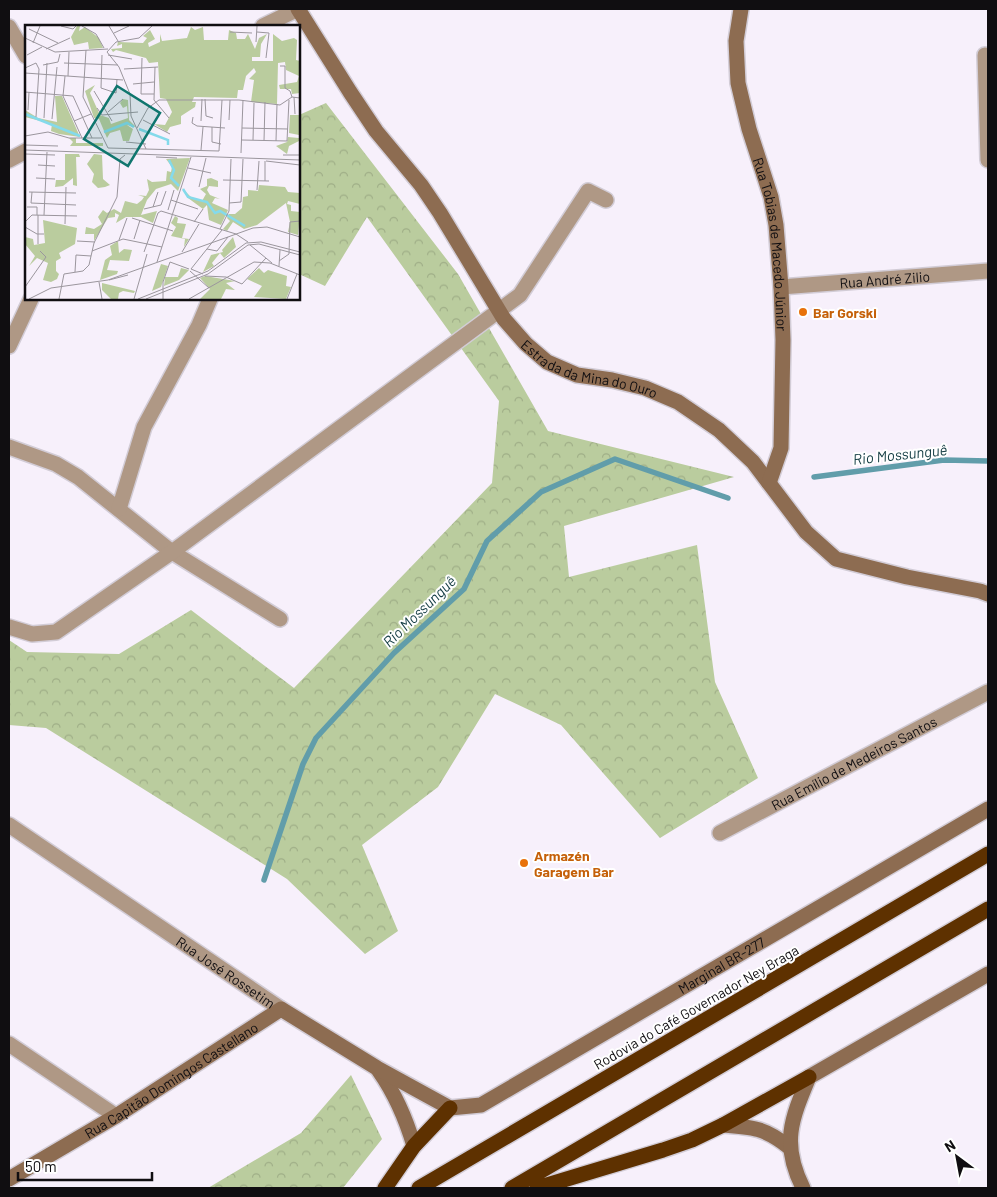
<svg xmlns="http://www.w3.org/2000/svg" width="997" height="1197" viewBox="0 0 997 1197" font-family="Barlow,sans-serif">
	<defs>
		<pattern id="forest-crowns" width="20" height="18" patternUnits="userSpaceOnUse" patternTransform="scale(1.25)"><rect width="20" height="18" fill="#bacc9e"/><path d="M2 6a3 3 0 1 1 6 0M12 15a3 3 0 1 1 6 0" fill="none" stroke="#9fae87"/></pattern>
	</defs>
	<rect width="100%" height="100%" fill="#f7f0fb"/>
	<path fill="url(#forest-crowns)" d="M326,103l132,171 90,157 186,46 -170,49 5,51 128,-32 18,137 43,96 -98,60 -99,-113 -66,-31 -57,93 -76,58 36,86 -33,23 -78,-75 -241,-151 -37,-3v-85l18,12 92,2 72,-44 103,78 198,-205 7,-82 -132,-184 -42,69 -26,-12v-159z
		M351,1075l31,64 -39,49h-135l93,-55z"/>
	<g fill="none" stroke-linecap="round" stroke-linejoin="round">
		<path stroke="#619daa" stroke-width="5.5" d="M814,477l130,-17 44,1
			M264,880l39,-116 13,-26 78,-85 70,-64 23,-48 54,-49 74,-33 113,39"/>
		<defs>
			<g id="street">
				<path d="M263,26l35,-17"/>
				<path d="M9,27l17,29"/>
				<path d="M985,55l3,105"/>
				<path d="M9,160l17,-9"/>
				<path id="s1" d="M781,287l207,-16"/>
				<path d="M9,346l22,-47"/>
				<path d="M9,447l47,17 22,13 94,75 108,67"/>
				<path d="M119,509l25,-82 55,-102 11,-26"/>
				<path d="M9,627l23,7 24,-2 116,-80 348,-257 68,-104 18,9"/>
				<path id="s2" d="M9,825l272,184"/>
				<path id="s3" d="M720,833l268,-141"/>
				<path d="M9,1044l107,72"/>
			</g>
			<g id="secondary">
				<path id="s4" d="M298,9l52,83 26,39 45,54 19,28 64,106 22,25 21,18 30,13 35,5 33,8 33,14 41,28 34,32 53,70 30,27 71,18 73,14 8,3"/>
				<path id="s5" d="M741,9l-5,32 2,42 11,46 22,68 5,28 5,62 2,53 -2,108 -12,35"/>
				<path d="M379,1071c17,24 27,48 35,75"/>
				<path d="M723,1125c30,2 42,3 66,22"/>
				<path id="s6" d="M9,1179l107,-63 165,-107 96,59 73,40 31,-3 507,-296"/>
				<path d="M803,1188c-22,-44 -12,-68 6,-111l179,-103"/>
			</g>
			<path id="highway" d="M385,1188l29,-42 36,-38
				M419,1188l569,-334
				M512,1188l476,-279
				M537,1188l126,-38 29,-10 31,-15 86,-48"/>
		</defs>
		<use href="#street" stroke="#d2ccd6" stroke-width="18"/>
		<use href="#secondary" stroke="#d2ccd6" stroke-width="18"/>
		<use href="#highway" stroke="#d2ccd6" stroke-width="18"/>
		<use href="#street" stroke="#af9885" stroke-width="15"/>
		<use href="#secondary" stroke="#8d6c51" stroke-width="15"/>
		<use href="#highway" stroke="#5e3100" stroke-width="15"/>
	</g>
	<g fill="#e8710a" stroke="#fff" stroke-width="2">
		<circle cx="803" cy="312" r="5"/>
		<circle cx="524" cy="863" r="5"/>
	</g>
	<g text-anchor="middle" dominant-baseline="central" stroke-width="4" stroke-linejoin="round" paint-order="stroke">
		<g font-size="14" fill="#100e11" stroke="#fff">
			<text stroke="none"><textPath href="#s5" startOffset="240">Rua Tobias de Macedo Júnior</textPath></text>
			<text stroke="none"><textPath href="#s1" startOffset="104">Rua André Zilio</textPath></text>
			<text stroke="none"><textPath href="#s4" startOffset="476">Estrada da Mina do Ouro</textPath></text>
			<text stroke="none"><textPath href="#s3" startOffset="151">Rua Emílio de Medeiros Santos</textPath></text>
			<text stroke="none"><textPath href="#s6" startOffset="826">Marginal BR-277</textPath></text>
			<text stroke="none"><textPath href="#s2" startOffset="262">Rua José Rossetim</textPath></text>
			<text transform="translate(696 1007) rotate(-30)">Rodovia do Café Governador Ney Braga</text>
			<text stroke="none"><textPath href="#s6" startOffset="190">Rua Capitão Domingos Castellano</textPath></text>
		</g>
		<g font-size="14" font-weight="bold" fill="#c56008" stroke="#fff" text-anchor="start">
			<text x="813" y="312">Bar Gorski</text>
			<text x="534" y="855">Armazén<tspan x="534" dy="16">Garagem Bar</tspan></text>
		</g>
		<g font-size="15" font-style="italic" fill="#123b42" stroke="#fff">
			<text transform="translate(900 454) rotate(-6)">Rio Mossunguê</text>
			<text transform="translate(419 611) rotate(-44)">Rio Mossunguê</text>
		</g>
	</g>
	<g transform="translate(25 25)">
		<rect width="275" height="275" fill="#f7f0fb"/>
		<path d="M52,1h3l-1,5 6,-4 14,11 4,10 -14,1 -1,-7 -14,3 -3,-8zM166,2l4,3 8,-3 1,13h24l1,-10 7,3 1,6h8l3,-5 7,15 4,-11 8,-4 -6,10 -1,13h-8v4h21v-27l9,7 12,-3 3,2 -1,20 4,1v32l-8,1 -1,-5h-11l-1,-4 18,-3 2,-6 -13,-6 -1,-8 -7,1 -1,41 -26,-2 3,-22 -5,-1 7,-7 -2,-4 -8,8 -3,14h-5l-1,8 -43,-1 -2,5h4l-1,5 -14,9v8l-11,3 -3,5 -13,-8 11,1 7,-13 -6,-13 -6,-1 -2,-36 -9,1 -3,-5 -30,-8 -3,2 -2,-3 11,-1v-4l-5,2 1,-4 25,1 4,-5 -4,-2 7,-6 5,9 -7,4 1,4 11,-5v-8l2,7 25,-3zM70,60l-5,8 10,22 9,3 2,6 17,-6 -1,-12 -4,2 -3,-5 3,-4 5,1 1,20 7,7 -9,-2 6,4 -4,12h-6l-3,-11 -10,3 -3,5 -8,-19 -5,-1 -9,-27zM30,71h7l18,41 -21,-3 -8,-3 1,-7 -27,-7v-7l13,8 19,4zM265,90h10l-1,20 -10,-2zM263,112l11,1v3l-10,5 -2,8 -11,-8 11,-4zM44,113h7v5h27v3h-33l3,-4zM40,129h14l1,3h-4l1,29 -4,-1v-7l-10,8 -8,1 1,-7h9zM69,129l8,1 1,24 7,6 -5,2 -7,1 -6,-6 2,-8 -7,-10zM165,133l-12,33 -7,-7 -15,5 -9,11 -6,15 16,-4 -4,12 -12,-6h-15l-10,6 3,-8 -4,-2v4l-7,1 -14,23v-7h-9l1,-7 8,2 8,-5 -4,-7 5,-7 4,3 7,-4 7,4 4,-12 12,3 5,-4 2,-3 -6,-2 8,1 3,-6 -2,-11 5,3 14,-1 1,-10 4,1 1,-5 -6,-8zM186,153l7,3v6l-9,-1 -2,4 3,5 10,4 -5,-1 -3,5 16,7 -7,15 -12,-5 -2,-15 -4,4 -15,-11 -6,-10 9,9 11,4 4,-7 -6,-5 7,-3v-7zM234,160l26,2 3,5 12,1v11l-12,-3 -1,3 4,1v6l9,1 -2,23 -10,-3 2,-10 -4,-19 -29,22 -13,4 -11,-7 -6,9 -4,-2 7,-8 -3,-3 2,-4h6l7,-6 1,-11 5,-1v-6l10,1zM150,191l3,2 -1,5 9,1 -4,14 7,1 -5,8 1,-8 -14,-3 5,-9 -5,-4zM18,195l34,8 -2,16 -16,9 2,5 -5,3v10l3,3 -2,5 -6,3 -8,-2 5,-17 -11,-5 -8,8 6,-10 -10,-12v-7l8,2 1,6 11,-2zM208,212l3,10 -12,11 -4,-5 -8,10 2,3 -11,6 8,-17 12,-3 -1,-2zM93,216l1,12 5,-4 8,1 -3,11 -19,-1 -3,10 11,1 -1,3 -17,6 5,-20 7,-5 -2,-9zM136,239l7,2 -7,21 -9,4zM156,243l8,2 -10,10 -15,6 1,-9h13zM234,243l5,5 4,-3 19,6 -1,10 5,1 -5,12 -32,-2 8,-11 -15,-7zM180,251l30,5 -9,2 9,7 -9,-1 -5,10h-21l10,-10 -10,-11zM77,258l33,8 -1,2 -11,-2 -4,2 -1,6h-7l-9,-9z" fill="#bacc9e"/>
		<path fill="none" stroke="#84daeb" stroke-width="2.5" d="M0,89l55,22M114,104l29,11v5M79,107l23,-9 7,4M144,135l5,10 -3,8 8,8M158,164l5,8 19,5 8,11 5,-2 25,15"/>
		<path fill="none" stroke="#9b969d" stroke-width="1" d="M36,1l12,3 3,-3M57,1l14,8 8,14M84,1l9,15M4,4l29,14M205,7l22,1M232,7l12,1 -3,25M89,8l15,-7M0,13l30,14 53,-3M231,17l1,-16M8,18l7,-17M21,24l24,-11M61,25l-3,47 25,51 111,3 3,-51M2,30l15,-8M77,30l-1,33 15,5 1,-14M83,30l24,4M117,33l-1,36h13M39,38l54,2M18,40l15,-3 2,-8M255,41h5v22l5,3 2,6M130,42l-1,33 15,18M0,43l11,-5 3,6 -3,48M99,44l34,-2M0,48l98,7M40,51l-2,20 19,42M43,51l1,-24M108,59l21,-2M69,66l18,30M0,67l48,4 19,42M269,72l1,17M180,74l1,17 7,2M72,83l5,7 36,-3M3,85l1,-18M83,87l15,-13M168,92l-1,6 5,3 28,2M19,93l3,-55M27,94l5,-52M118,95l27,14M204,95l1,-20M49,96l17,-7M176,96l1,-22M187,102v15l9,2M112,103l11,-20 11,-8h80l41,5 12,-8 8,1M217,103l46,1M0,111l23,-4 21,6h33M217,115l45,1 2,-41M228,115l1,-37M239,116l1,-39M251,116l1,-37M101,117l20,2M0,120l33,1M121,124l-15,-33 -1,-22 -11,-27 -12,-15 9,-10 23,-4 13,-12M0,125l275,10M176,125l2,-23M216,128l2,-53M0,129l30,1M258,130h17M131,132l21,1M241,136l34,4M13,140l17,1M163,143l23,5M11,153l19,1M198,155l46,1M240,156v-20M174,162l7,-29M232,165l2,-29M4,167l47,1M7,167l-1,11 45,2M146,175l27,9M204,178l12,-1 2,-43M2,182h10v8M128,182l5,-15M119,184l17,-4 5,-14M143,185l6,-20M13,190v29M19,190l3,-63M107,193l41,13M0,197l7,-7 45,1M169,197l9,-13M40,199l1,-37M0,202l12,7h7M195,204l9,-18 2,-52M109,214l6,-19M94,215l8,-22M52,216l18,1M225,220l22,18M182,224l10,2 11,-14M67,226l31,-12 39,8M119,227l14,-39 3,-2 75,23 12,8M157,227l17,-28M254,236l10,-7 1,-32 10,-1M132,237l34,-105M145,237l19,7M254,241l1,-16M165,246l19,17M50,247l1,-17 15,1M178,249l-12,-5 31,-39M180,251l21,1 16,7 24,-26M84,255l19,-5M74,257l3,17M0,262l21,-30 -6,-6M4,274l22,-11 57,-8 145,-52 14,-1 33,10M34,274l5,-25 19,-3 6,-6 5,-22 23,-46 3,-38 5,-4M109,274l13,-45M113,274l70,-28 38,-28 15,-1 39,10M121,274l62,-25 40,-29 11,-1 41,11M138,274v-17l7,-20M164,274l65,-37 16,1 30,12M262,274l10,-25"/>
		<path fill="#0f766e" fill-opacity="0.15" stroke="#0f766e" stroke-width="2.5" d="M92,61l43,27 -32,53 -44,-27z"/>
		<rect width="275" height="275" fill="none" stroke="#100e11" stroke-width="2.5"/>
	</g>
	<rect width="997" height="1197" fill="none" stroke="#100e11" stroke-width="20"/>
	<g transform="translate(957 1157) rotate(328)" stroke="#ffffff" stroke-width="4" paint-order="stroke">
	<path d="M0-4L9 19L0 12L-9 19Z" fill="#100e11"/>
	<text y="-8" font-size="14" font-weight="bold" text-anchor="middle" fill="#100e11">N</text>
	</g>
	<path d="M18 1172v8h134v-8" fill="none" stroke="#100e11" stroke-width="2.5"/>
	<text x="25" y="1172" font-size="15" fill="#100e11" stroke="#ffffff" stroke-width="4" paint-order="stroke">50 m</text>
</svg>
